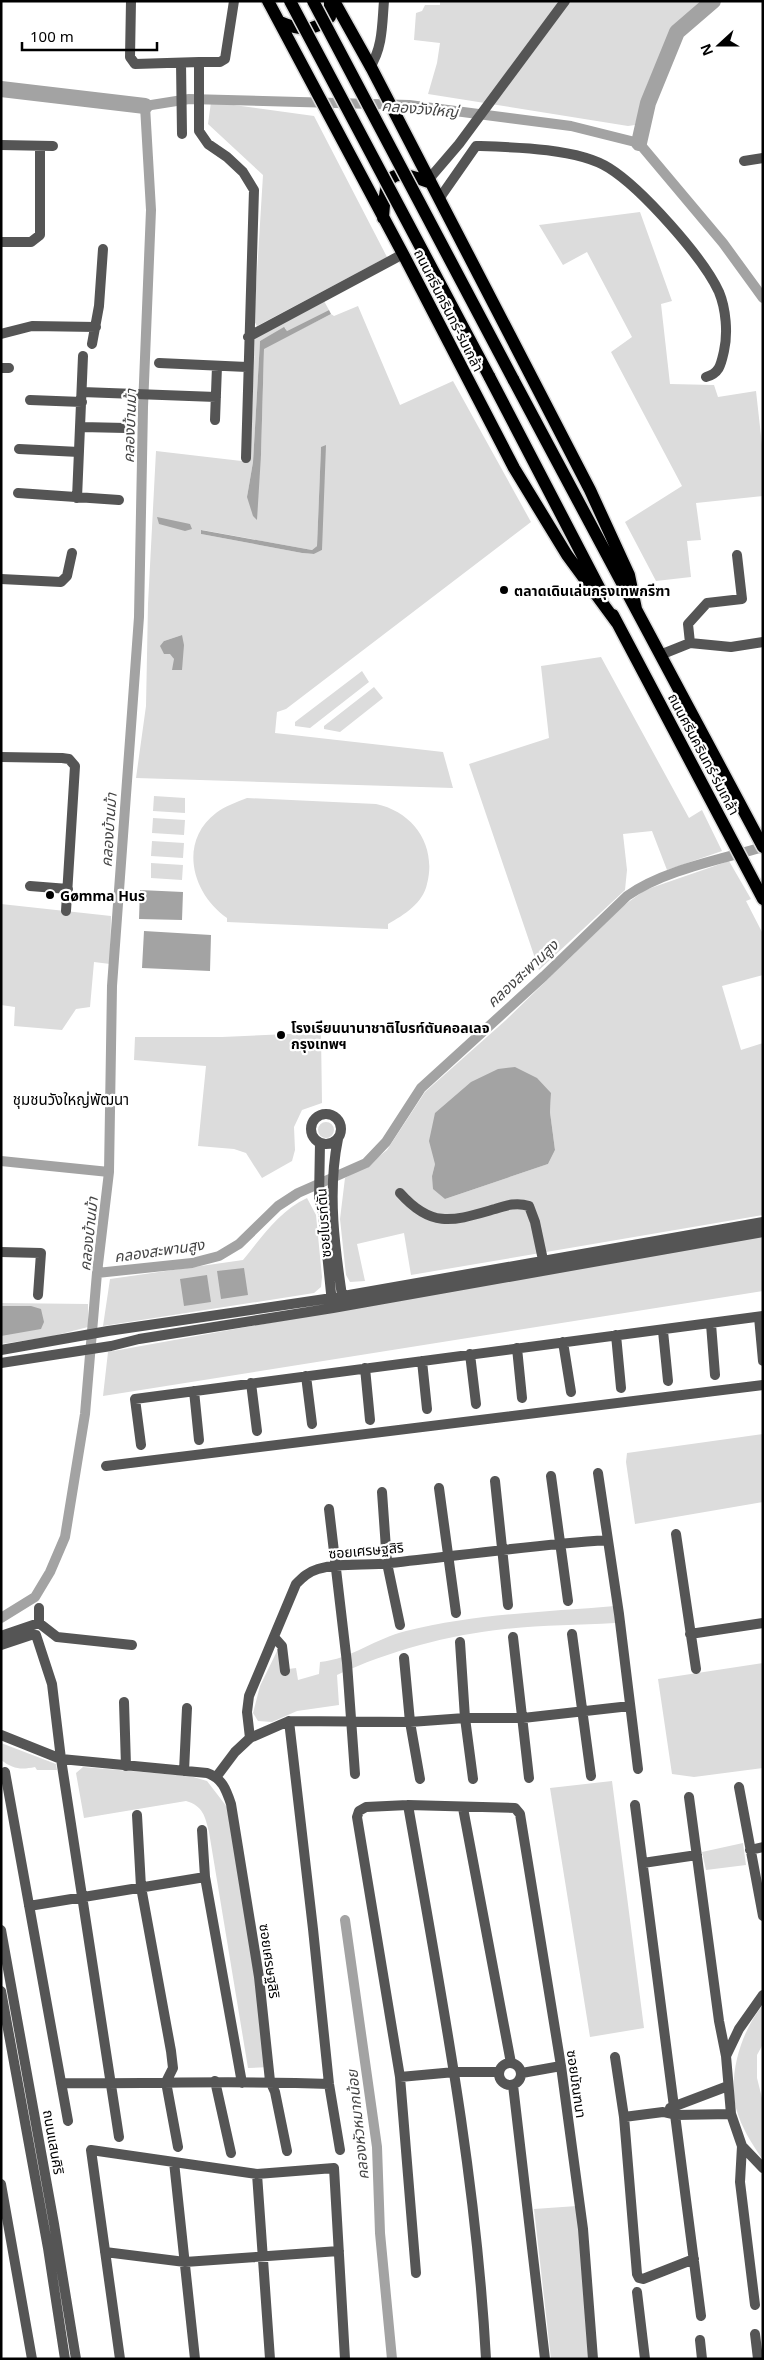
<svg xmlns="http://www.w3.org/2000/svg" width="764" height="2360" viewBox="0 0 764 2360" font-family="'Noto Sans','Noto Sans Thai',sans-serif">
	<rect width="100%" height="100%" fill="#fff"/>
	<path fill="#dcdcdc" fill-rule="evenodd" d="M440,1h263l-33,31 -23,53 -12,40 -7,1 -200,-32 9,-31 3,-20 -26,-3 2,-27 6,-2 3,-6h15z
		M211,102l103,14 73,141 -130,69 -3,-5 9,-146 -55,-51z
		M640,212l32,89 -11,3 9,80 44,1 4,12 38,-6 7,63v42l-67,7 5,37 -14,1 4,36 -35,4 -31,-59 57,-36 -71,-134 21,-15 -45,-85 -24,13 -24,-40z
		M324,301l5,9 -42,21 -2,-3 -25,13 -7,121 -6,35 14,-42 3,-107 67,-34 3,2 24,-10 42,99 53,-24 78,141 -245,187 -9,3 -2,21 168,19 10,36 -317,-10 10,-72 2,-102 8,-153 94,11 5,-124zM321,447l1,103 -8,4 -12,-1 -101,-19 1,-4 110,20 5,-4zM182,635l-8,24 -10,-18z
		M601,657l88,161 13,-8 20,41 -55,19 -15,-39 -29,3 4,36 -2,20 -86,80 -70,-206 80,-26 -8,-72z
		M362,671l7,11 -59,46 -15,-2v-4z
		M374,687l9,11 -43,34 -16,-3v-3z
		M154,796l31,2v15l-32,-2z
		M247,798l129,6c38,8 61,42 51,80 -4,19 -23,31 -39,40v5l-161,-7v-4c-35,-24 -49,-76 -11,-105 9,-7 21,-11 31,-15z
		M153,818l32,2 -1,15 -32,-2z
		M152,841l32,2 -1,15 -32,-2z
		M729,861l22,38 -5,2 17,33v41l-41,11 19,64 22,-7v172l-352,60 -7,-42 -47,11 8,37 -15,1 -4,-7 -6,-56 5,-41 27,-16 15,-12 38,-58 81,-72 117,-114 22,-16zM551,1093l-1,19 5,38 -7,14 -103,35 -13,-23 3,-12z
		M151,863l32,2 -1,15 -31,-2z
		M1,904l110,12 -1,48 -16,-2 -4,45 -14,2 -14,21 -48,-4 1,-19 -14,-2z
		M288,1034l33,1 1,68 -20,7 -8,17 1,23 -3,11 -30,17 -16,-25 -12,-4 -36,-3 8,-80 -72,-6 1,-23h87z
		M318 1130a8 8 0 1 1 16 0a8 8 0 1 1-16 0Z
		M307,1198l9,17 6,62 -1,10 -7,6 -211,33 7,-47 133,-19c19,-23 36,-49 64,-62z
		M763,1236v55l-660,105 5,-44 537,-97z
		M1,1303l87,1v23l-39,10 -48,7z
		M763,1434v68l-128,22 -9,-62 1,-9z
		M615,1606v17c-36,2 -74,2 -110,6 -57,6 -116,22 -168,46l2,30 -42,6 -25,11 -14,-1 -5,-8 7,-27 19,-39 2,23 15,-2 2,12 21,-6 1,-12c31,-3 56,-24 86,-31 68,-17 139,-19 209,-25z
		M763,1663v105l-69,9 -22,-3 -14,-95z
		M1,1743l55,21 1,6h-20l-2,-3c-14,3 -22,2 -34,-7z
		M83,1767l107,9 17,5 20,26 43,260 -22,1 -39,-236c-4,-16 -6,-26 -23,-31l-102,17 -8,-45z
		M612,1781l32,247 -54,9 -40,-249z
		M743,1843l3,22 -40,5 -4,-18z
		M763,2005v39l-6,11v23l6,24v58c-11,-16 -22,-33 -27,-52 -8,-33 5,-77 27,-103z
		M577,2206l14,153h-40l-17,-150z"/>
	<path fill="#a3a3a3" d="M329,310l2,4 -67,35 -3,106 -4,65 -4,-4 -6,-19 6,-35 7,-121 24,-14 3,4z
		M326,445l-4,105 -8,4 -12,-1 -101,-19v-4l111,20 5,-4 4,-99z
		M157,517l33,7 2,5 -7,2 -26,-7z
		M182,635l2,10 -2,25h-10l2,-11 -4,-5h-6l-4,-8 4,-5z
		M140,890l43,2 -1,28 -43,-1z
		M144,931l67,4 -1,36 -68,-3z
		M515,1067l22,11 14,15 -1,19 5,38 -7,14 -103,35 -12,-10 -1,-13 3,-12 -6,-23 6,-28 36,-31 27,-13z
		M244,1268l4,27 -27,4 -4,-28z
		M207,1275l4,27 -27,4 -4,-27z
		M1,1306h30l10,3 3,13 -3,7 -40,7z"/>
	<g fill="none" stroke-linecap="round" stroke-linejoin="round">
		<path stroke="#a3a3a3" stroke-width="10" d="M1,1161l108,11
			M97,1273l95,-10 27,-7 20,-12 39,-38 20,-13 68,-30 20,-21 35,-54 123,-112 83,-80c37,-26 92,-36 136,-49
			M1,1618l34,-21 15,-25 15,-35 20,-123 12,-141 12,-101 3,-186 27,-369 4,-210 8,-197 -6,-104 44,-7 220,6 162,21 68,17 84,100 40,55
			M345,1920l32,227 3,86 12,126"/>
		<path stroke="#a3a3a3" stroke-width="16" d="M1,89l144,17
			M639,143l9,-40 29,-71 36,-31"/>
		<defs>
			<path id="primary" d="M268,1l135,253 111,214 53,87 50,68
				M334,1l38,68 218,421 39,85 7,34
				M280,22c19,8 33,11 50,-5v-16
				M383,218c3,-43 4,-52 48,-35
				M489,376l114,219
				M513,379l250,468
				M613,615l150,284"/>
		</defs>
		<use href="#primary" stroke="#dbdbdb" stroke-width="15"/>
		<path stroke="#555" stroke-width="10" d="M131,1l-1,56 5,7 64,-2
			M234,1l-9,58 -5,3h-21v69l9,13 19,13 16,15 11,18 -8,268
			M181,63l1,71
			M370,67c13,-20 12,-43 14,-66
			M1,145l52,1
			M744,161l19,-3
			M429,179l30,-35 106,-143
			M439,199l37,-53c36,1 102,2 133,22 32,20 94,89 110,124 7,17 9,41 5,59 -3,13 -4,22 -18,26
			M1,242h30l9,-7v-89
			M1,334l31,-8 64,1
			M248,337l155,-83
			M92,344l7,-38 4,-57
			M159,363l88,4
			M1,368h8
			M82,392l134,5
			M30,400l52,2
			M215,420l2,-54
			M81,427l45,1
			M19,449l60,3
			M18,493l101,7
			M77,498l6,-142
			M1,579l60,3 6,-6 5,-23
			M690,643l-2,-19 19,-21 35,-4 -5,-44
			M660,655l30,-12 41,4 32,-5
			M1,757l61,1 7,1 6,7 -9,145
			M30,886l38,3
			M311 1129a15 15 0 1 1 30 0a15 15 0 1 1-30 0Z
			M338,1139c-11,53 -3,111 5,163
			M320,1143l-1,56 4,14 9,90
			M400,1193c32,36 53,28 95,16 12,-4 22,-7 34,-3l6,16 8,38
			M1,1252l40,1 -3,42
			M759,1317l4,44
			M711,1324l4,51
			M663,1331l5,50
			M616,1335l5,53
			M563,1342l8,50
			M517,1348l5,50
			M1,1350l107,-19 224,-33 431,-76
			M470,1354l6,50
			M422,1361l5,48
			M1,1363l110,-17 28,-7 194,-31 430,-76
			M365,1368l5,52
			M306,1376l6,48
			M251,1383l6,48
			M194,1391l5,49
			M141,1445l-6,-46 628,-83
			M106,1466l657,-81
			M598,1473l21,141 19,155
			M551,1476l17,125
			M495,1481l13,124
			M439,1488l17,125
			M382,1492l5,71 13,62
			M329,1509l18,154 8,111
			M676,1534l20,135
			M39,1623v-15
			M572,1634l19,142
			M690,1634l73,-11
			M1,1636l38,-13 18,14 75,8
			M274,1637l8,9 3,25
			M513,1637l16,141
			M460,1642l5,76 8,61
			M1,1645l30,-10h5l16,49 9,75 58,378
			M404,1658l6,64 10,57
			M124,1702l2,64
			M289,1721l24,208 16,155 11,66
			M1,1735l60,24 146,14c15,5 19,16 24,31l28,173 11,104 5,11 12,59
			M250,1738l-3,-26 2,-16 47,-112c7,-7 12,-12 22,-15 22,-7 49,-3 72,-6 73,-8 144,-18 217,-23
			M184,1771l3,-63
			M5,1772l63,349
			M217,1776l18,-24 15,-14 39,-17 121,1 55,-4h58l107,-12
			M739,1787l24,129
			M689,1797l30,224 7,35
			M408,1805c32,184 68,367 78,554
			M635,1805l66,511
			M463,1808l48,255
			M137,1815l4,72 30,164 2,17 -7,14 12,65
			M202,1830l3,47 37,206
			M750,1850l13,-3
			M643,1863l54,-8
			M29,1906l176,-29
			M1,1930l53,294 22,135
			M1,1991l47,257 17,111
			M763,1995l-24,34 -13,27 5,58 11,32 21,22
			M615,2057l9,60 13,157 2,4 4,1 51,-20
			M499 2074a11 11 0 1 1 22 0a11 11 0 1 1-22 0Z
			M522,2073l39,-7
			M400,2077l55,-5h44
			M215,2081l16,72
			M61,2083c89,1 179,-3 268,1
			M513,2085l32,274
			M670,2108l58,-22
			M624,2117l39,-5 13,3 55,-1
			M742,2146l-2,36 15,123
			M174,2162l21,197
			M257,2174l13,185
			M1,2184l31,175
			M105,2252l80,10 154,-11
			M416,2273l-16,-196 -43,-260 2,-6 7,-4 42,-2 107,3 5,6 41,252 22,163 10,130
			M637,2292l8,67
			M755,2334l3,25
			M700,2340l2,19
			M120,2359l-29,-209 166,24 77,-6 11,191"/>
		<use href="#primary" stroke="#000" stroke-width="12"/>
		<defs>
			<path id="primary-bridge" d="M290,1l199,375
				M313,1l200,378"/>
		</defs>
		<use href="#primary-bridge" stroke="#dbdbdb" stroke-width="15" stroke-linecap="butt"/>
		<use href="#primary-bridge" stroke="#000" stroke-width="12"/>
	</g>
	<g fill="#000" stroke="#fff" stroke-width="2">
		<circle cx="504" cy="590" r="5"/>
		<circle cx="50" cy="895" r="5"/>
		<circle cx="281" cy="1035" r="5"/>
	</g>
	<g text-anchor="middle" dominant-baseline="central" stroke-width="4.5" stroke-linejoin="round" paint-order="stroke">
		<g font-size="14" fill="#000" stroke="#fff">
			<text transform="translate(449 310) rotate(63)">ถนนศรีนครินทร์-ร่มเกล้า</text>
			<text transform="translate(704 754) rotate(62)">ถนนศรีนครินทร์-ร่มเกล้า</text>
			<text transform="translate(323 1223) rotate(-94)">ซอยไบรท์ตัน</text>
			<text transform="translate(366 1550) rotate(-5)">ซอยเศรษฐสิริ</text>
			<text transform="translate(270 1961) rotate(82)">ซอยเศรษฐสิริ</text>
			<text transform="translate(577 2084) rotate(82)">ซอยมัณฑนา</text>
			<text transform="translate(54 2142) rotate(80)">ถนนแสนศิริ</text>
		</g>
		<g font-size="14" font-weight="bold" fill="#000" stroke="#fff" text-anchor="start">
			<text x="514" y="590">ตลาดเดินเล่นกรุงเทพกรีฑา</text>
			<text x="60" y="895">Gømma Hus</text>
			<text x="291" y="1027">โรงเรียนนานาชาติไบรท์ตันคอลเลจ<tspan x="291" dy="16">กรุงเทพฯ</tspan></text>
		</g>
		<g font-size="15" font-style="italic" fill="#444" stroke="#fff">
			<text transform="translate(420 108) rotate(5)">คลองวังใหญ่</text>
			<text transform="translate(129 426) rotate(-88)">คลองบ้านม้า</text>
			<text transform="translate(108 830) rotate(-86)">คลองบ้านม้า</text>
			<text transform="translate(522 973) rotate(-43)">คลองสะพานสูง</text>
			<text transform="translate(88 1234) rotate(-84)">คลองบ้านม้า</text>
			<text transform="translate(159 1250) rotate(-8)">คลองสะพานสูง</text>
			<text transform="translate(357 2125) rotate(-96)">คลองหัวหมากน้อย</text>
		</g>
		<g font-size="15" fill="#000" stroke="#fff">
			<text x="71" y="1099">ชุมชนวังใหญ่พัฒนา</text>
		</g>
	</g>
	<rect width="764" height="2360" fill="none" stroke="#000000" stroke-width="5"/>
	<g transform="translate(719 45) rotate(249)" stroke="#ffffff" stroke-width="4" paint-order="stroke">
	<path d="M0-4L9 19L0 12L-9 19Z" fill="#000000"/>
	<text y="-8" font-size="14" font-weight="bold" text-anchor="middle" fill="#000000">N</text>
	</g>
	<path d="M22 42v8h135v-8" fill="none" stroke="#000000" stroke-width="2.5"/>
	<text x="30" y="42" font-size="15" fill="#000000" stroke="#ffffff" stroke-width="4" paint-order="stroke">100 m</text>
</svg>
